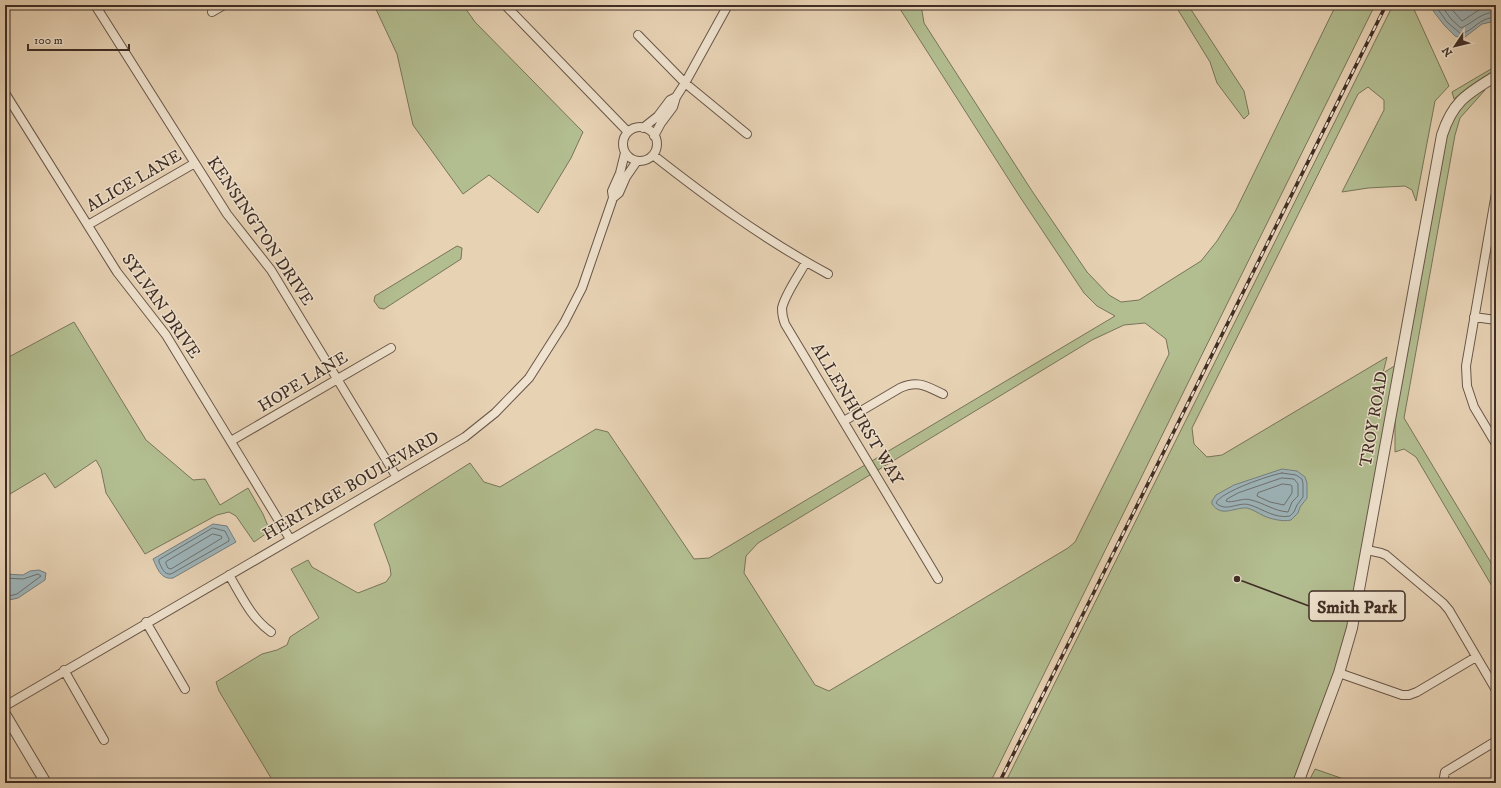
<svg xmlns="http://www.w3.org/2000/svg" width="1501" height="788" viewBox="0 0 1501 788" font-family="'IM FELL DW Pica',serif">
	<rect width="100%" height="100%" fill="#e7d2b4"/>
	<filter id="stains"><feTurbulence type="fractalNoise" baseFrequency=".005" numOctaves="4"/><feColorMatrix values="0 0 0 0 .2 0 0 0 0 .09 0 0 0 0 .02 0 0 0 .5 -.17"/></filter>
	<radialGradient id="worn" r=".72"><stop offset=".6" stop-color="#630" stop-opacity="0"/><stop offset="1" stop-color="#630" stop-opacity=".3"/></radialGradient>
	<path fill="#b2bd90" stroke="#78755a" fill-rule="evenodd" d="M374,5h89l12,17 108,110 -12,26 -33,55 -49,-38 -26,19 -50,-69 -16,-71z
		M901,5h20l3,18 108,168 55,81 22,23 12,7 18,-2 62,-39 16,-20 18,-29 101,-207h39l-385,778h-716l-55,-92 -3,-9 46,-28 15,-4 10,-5 3,-8 29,-19 -28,-49 17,-9 4,7 46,26 28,-11 5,-7 -1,-8 -16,-43 96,-61 14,19 16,5 96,-58 12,3 86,127 15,-1 406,-242 -18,-10 -13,-13 -64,-96 -120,-188zM1145,323l21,16 3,15 -94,188 -7,6 -239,143 -14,-6 -71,-112 2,-17 12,-13 334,-203 32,-15z
		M1175,5h13l56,86 5,23 -5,5 -27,-36 -7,-21z
		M1393,5h19l37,81 -14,15 -19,100 -4,-11 -7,-4 -37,2 -26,4 42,-82v-10l-16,-13 -10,7 -166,334 2,16 13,13 15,-2 165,-98 -4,16 13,-8 -52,287 -49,131h-290z
		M1496,66v7l-33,19 -9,7 -2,-7z
		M1485,90l-25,28 -5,17 -51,283 92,153v22l-80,-136 -12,-8 -9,3v-35l53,-289 7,-15 21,-20z
		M457,246l5,2 -1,11 -77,50 -5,-1 -5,-7 1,-5z
		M74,322l72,118 47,40 12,-1 15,26 28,-17 15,26 7,17 -16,11 -18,-26 -7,-4 -12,3 -72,39 -39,-61 -5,-24 -5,-9 -41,28 -10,-15 -40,24v-138z
		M1315,769l40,14h-47z"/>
	<path fill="#9db4b9" stroke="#777e7e" d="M1431,5h65v16l-14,3 -17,13 -4,1 -6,-2 -11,-11 -10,-13z
		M1282,469l15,2 8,6 2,6v15l-7,9 -2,6 -7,7c-8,2 -20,-1 -27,-4 -6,-3 -12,-7 -17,-8 -13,-1 -25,10 -35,-4v-3l4,-6 18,-10z
		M213,524l14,2 9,16 -63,36c-12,2 -16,-10 -20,-19z
		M39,570l7,3 -1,7 -27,18 -13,3v-27l18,1 7,-4z"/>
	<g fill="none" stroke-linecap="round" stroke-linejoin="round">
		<path stroke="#6e706f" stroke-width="1" d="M1435,5l12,17 14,12c14,-4 17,-16 35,-17
			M1441,5l10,14 10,9c14,-6 18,-15 35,-16
			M1448,5l14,16c14,-8 16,-14 34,-15
			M1282,473l14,2 6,4 1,5v13l-6,8 -3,7 -4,4c-15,3 -27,-7 -40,-11 -12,-4 -23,8 -34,-2 4,-11 54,-28 66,-30z
			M1282,478l12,1 4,5v12l-6,6 -4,10c-14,-1 -24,-9 -37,-12 -8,-3 -19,4 -25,1l1,-2 11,-6z
			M1283,484l8,1 1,1v7l-8,12 -14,-3 -13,-6 1,-3z
			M213,528l12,3 4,8v2l-58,33c-7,1 -9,-6 -12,-12v-2z
			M213,534l8,2 1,2 -51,31 -3,-1 -2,-4v-2z
			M5,578l18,1 15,-5 3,2 -24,18 -12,3"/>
		<defs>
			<path id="minor" d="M95,5l132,209 44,56 125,206
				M505,5l123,127
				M212,12l12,-7
				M638,35l47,48 62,51
				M5,93l112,179 49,63 124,204
				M623 144a17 17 0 1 1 34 0a17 17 0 1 1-34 0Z
				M643,128l15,-12 12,-16 6,-3
				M654,136l7,-13 12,-16 3,-10 9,-14 43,-78
				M625,153l-5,20 -8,18 1,7 6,-5 7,-16 11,-16
				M653,155c56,44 112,85 175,119
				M1496,193l-30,173 1,20 7,21 22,37
				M88,225l107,-62
				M806,262c-7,13 -21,32 -24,46 0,6 1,11 3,16l153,255
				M1474,317l22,3
				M844,421l56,-33c18,-8 26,-2 43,6
				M231,441l160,-93
				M1367,550l14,3 5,2 57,48 6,7 47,80
				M229,575c12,20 22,43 42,57
				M146,622l39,67
				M64,670l40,70
				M1339,673l63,22h7l8,-3 59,-35
				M5,706l338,-197 122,-72 30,-24 34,-35 35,-55 18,-35 31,-90
				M1443,783l2,-11 51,-31"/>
			<path id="tertiary" d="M5,714l41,69
				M1298,783l41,-110 13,-45 90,-493c11,-34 25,-41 54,-59"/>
		</defs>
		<use href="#minor" stroke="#695649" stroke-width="10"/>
		<use href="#tertiary" stroke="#695649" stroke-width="12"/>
		<use href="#minor" stroke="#efe2ce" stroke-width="8"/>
		<use href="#tertiary" stroke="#efe2ce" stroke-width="10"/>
		<defs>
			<path id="rail" d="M999,783l387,-778"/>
		</defs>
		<use href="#rail" stroke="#3f2d25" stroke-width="3.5"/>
		<use href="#rail" stroke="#efe2ce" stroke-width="2" stroke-dasharray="6" stroke-linecap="butt"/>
	</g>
	<g text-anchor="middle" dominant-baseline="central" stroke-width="3" stroke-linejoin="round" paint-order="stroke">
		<g font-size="17" fill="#3f2d25" stroke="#efe2ce">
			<text transform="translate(134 181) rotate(-30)">ALICE LANE</text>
			<text transform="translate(260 231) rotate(56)">KENSINGTON DRIVE</text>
			<text transform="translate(161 306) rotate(55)">SYLVAN DRIVE</text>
			<text transform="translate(303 382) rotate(-31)">HOPE LANE</text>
			<text transform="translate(857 414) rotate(59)">ALLENHURST WAY</text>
			<text transform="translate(1374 419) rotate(-80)">TROY ROAD</text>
			<text transform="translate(351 486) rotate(-30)">HERITAGE BOULEVARD</text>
		</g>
	</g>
	<path fill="none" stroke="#3f2d25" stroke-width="1.5" d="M1237 579L1309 606"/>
	<circle fill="#3f2d25" stroke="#efe2ce" stroke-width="1.5" cx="1237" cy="579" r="4"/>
	<rect fill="#efe2ce" stroke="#3f2d25" stroke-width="1.5" x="1309" y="591" width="96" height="30" rx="4"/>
	<g font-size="18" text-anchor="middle" font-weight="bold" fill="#3f2d25">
		<text x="1357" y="613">Smith Park</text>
	</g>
	<rect width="1501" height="788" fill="none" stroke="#e7d2b4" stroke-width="20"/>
	<rect x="6" y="6" width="1489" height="776" fill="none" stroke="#3f2d25" stroke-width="2"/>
	<rect x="10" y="10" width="1481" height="768" fill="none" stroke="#3f2d25"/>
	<g transform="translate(1455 46) rotate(235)" stroke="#efe2ce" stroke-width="3" paint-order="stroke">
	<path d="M0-3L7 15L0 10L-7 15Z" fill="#3f2d25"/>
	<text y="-6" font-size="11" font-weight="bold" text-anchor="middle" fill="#3f2d25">N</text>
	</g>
	<path d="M28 44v6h101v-6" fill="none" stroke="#3f2d25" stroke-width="2"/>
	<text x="34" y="44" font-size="12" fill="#3f2d25" stroke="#efe2ce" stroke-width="3" paint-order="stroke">100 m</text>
	<rect width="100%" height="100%" filter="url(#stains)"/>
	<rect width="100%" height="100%" fill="url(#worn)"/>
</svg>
